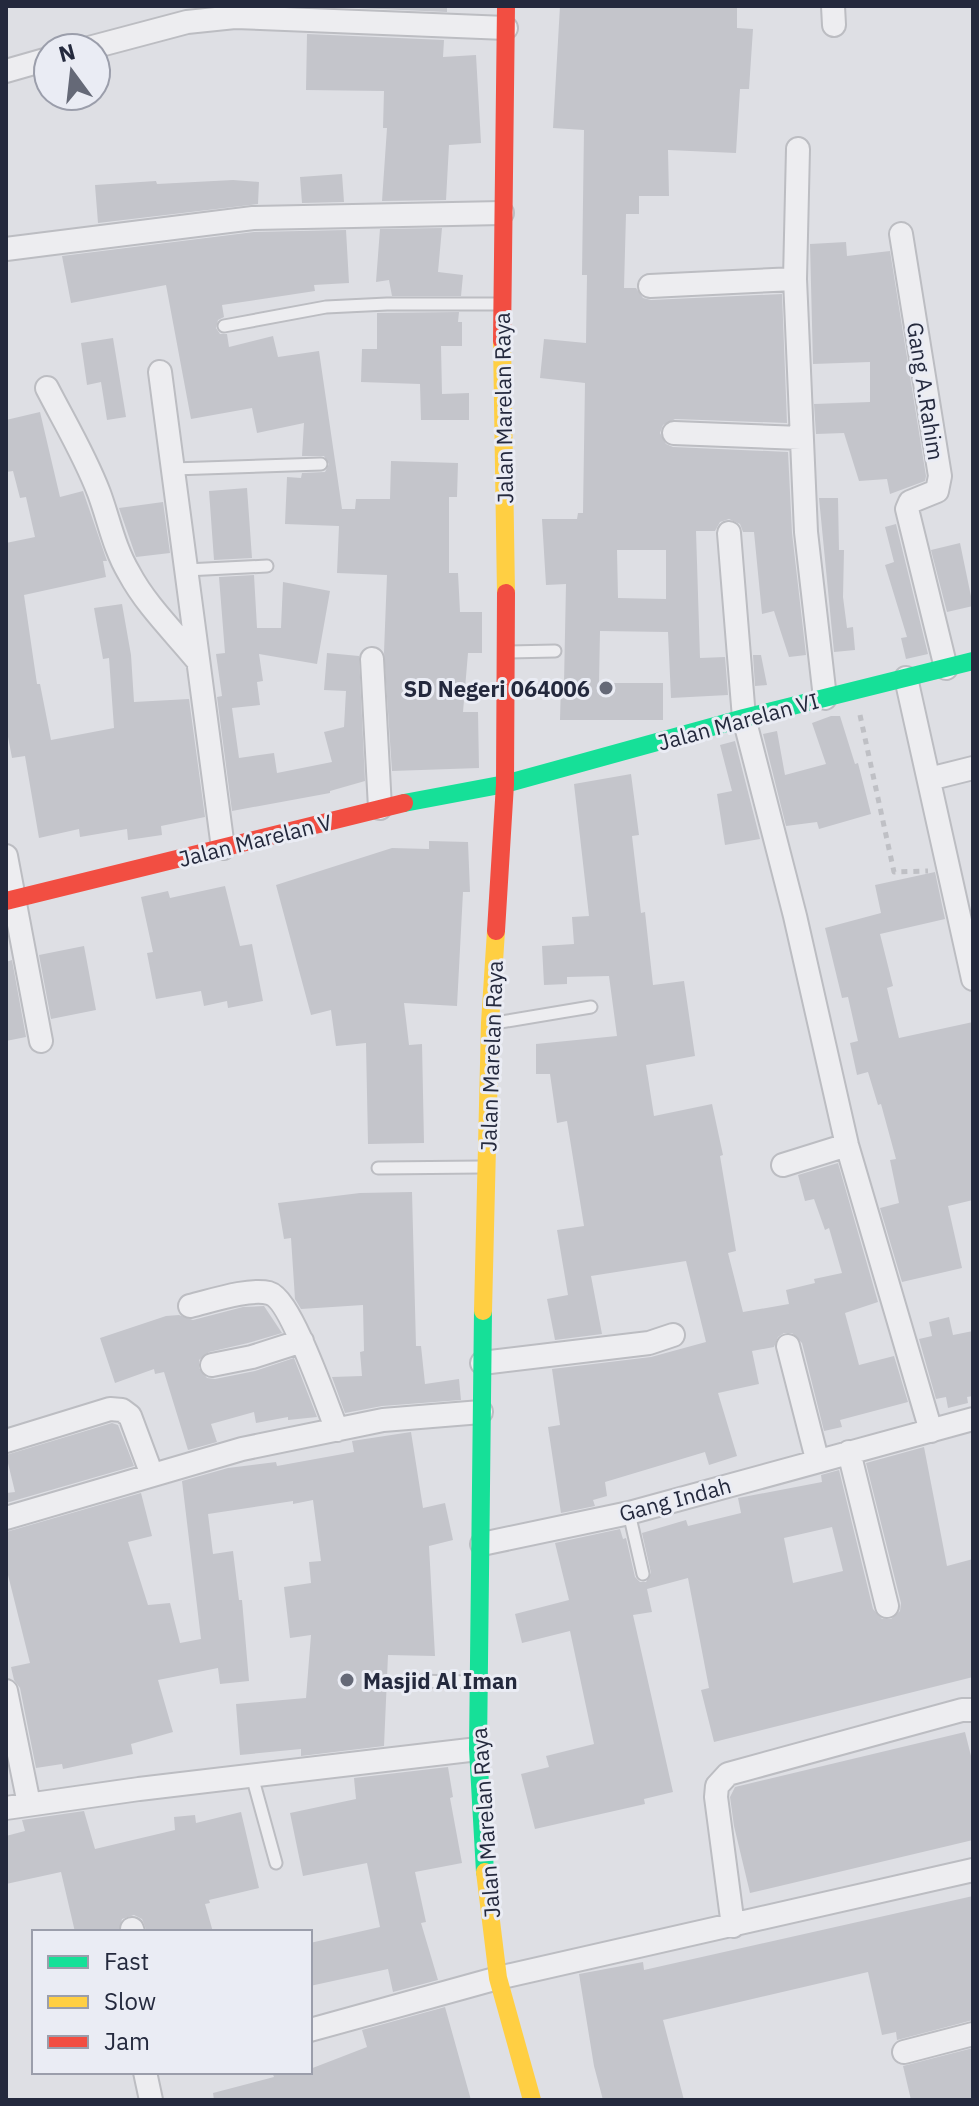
<svg xmlns="http://www.w3.org/2000/svg" width="979" height="2106" viewBox="0 0 979 2106" font-family="'IBM Plex Sans',sans-serif">
	<rect width="100%" height="100%" fill="#dedfe4"/>
	<path fill="#c4c5cb" fill-rule="evenodd" d="M312,6h135v6z
		M560,6h177v22l16,1 -4,60h-9l-4,64 -68,-3 1,46h-30v18h-13l-2,74h12l7,10 8,2 131,-6 5,129 -112,-4 -12,6 -3,8 6,11 7,3 115,5 4,81 14,122 -17,2 -15,-46 -12,3 -8,-82h-11l-3,-8 -11,-5 -9,3 -5,9h-19l4,127 25,-1 3,38 -57,3 -3,-66 -68,-1 -1,52h64v37h-103l1,-37h3l2,-99 -20,1 -4,-66h35l1,-6h5l2,-130 -45,-5 4,-39 42,4 1,-68h-5l2,-145 -31,-2zM617,550h49v49l-48,-1z
		M307,34l137,6 -1,17 33,-2 5,88 -32,2 -3,55 -64,1 5,-73h-4l1,-37 -78,-1z
		M342,174l2,28 -42,1 -2,-26z
		M233,180l26,2 -1,22 -160,19 -3,-38 61,-4 1,3z
		M442,228l-4,44 25,3 -2,21h-69l-3,-16 -13,2 4,-53z
		M346,230l3,53 -35,2 1,6 -93,14 2,12 -6,3 -2,8 4,6h7l2,13 44,-11 5,21 41,-6 23,158h13l1,-10h34l1,-38 67,2 -1,34h-8v76h9l2,39h22v41h-14l-5,59h15l1,56 -87,3 -8,-119 3,-77 -50,-2 2,-47 -54,-2 2,-47 14,1 1,-5 23,-1 4,-8 -5,-8h-22l2,-33 -47,10 -5,-25 -61,11 -25,-134 -95,18 -9,-47 192,-24z
		M846,242l1,14 43,-5 36,225 -1,5 -35,13 -3,-15 -28,2 -15,-48 -28,1 -2,-30 56,-2v-40l-57,2 -3,-120z
		M459,312l-1,10h4v24h-21l1,48 27,-1v27h-48l-1,-36 -59,-2 1,-33h15v-36z
		M113,338l13,79 -19,3 -6,-38 -14,3 -6,-42z
		M40,412l20,85 23,-6 24,70h-4l3,16 -82,18 13,89h3l11,56 63,-12 -5,-70 -6,1 -9,-51 28,-4 9,51 3,47 55,-3 16,118 -44,9 1,9 -34,5 -1,-11 -47,8 -1,-8 -40,9 -14,-82 -13,2 -6,-32v-183l29,-6 -9,-40 -6,1 -7,-27 -7,1v-52z
		M247,488l5,70 -38,2 -5,-69z
		M819,498h19l1,52h5l-1,47 4,31 6,-1 2,23 -21,2z
		M163,502l7,51 -34,4 -17,-49z
		M896,524l32,130 -22,5 -5,-21 6,-1 -22,-72 9,-3 -9,-35z
		M960,543l13,63 -26,6 -16,-62z
		M254,575l3,53h24l2,-46 47,9 -13,73 -58,-10 4,27 -6,1 3,23 -28,3 7,50 35,-5 3,20 55,-11 -8,-30 20,-5 2,-36 -22,-1 3,-37 32,3 6,125 -35,10v2l-98,18 -15,-114 5,-1 -6,-42 9,-1 -6,-76z
		M753,655h8l6,30 -12,1z
		M831,716h9l15,48 3,-1 13,51 -52,15 -2,-7 -31,4 -23,-92 14,-3 8,44 41,-11 -14,-41z
		M735,741l25,98 -35,6 -8,-51 15,-3 -12,-46z
		M631,774l8,61 -7,1 9,77 4,-1 8,73 31,-4 11,75 -49,9 8,51 58,-12 11,51 -3,1 16,95 -8,2 15,59 46,-8 -3,-14 29,-7 -1,-4 28,-6 -13,-45 -4,2 -11,-31 -9,2 -7,-26 40,-12 40,139 -33,11 14,52 35,-9 14,46 -68,18 2,7 -18,4 -22,-88 -10,-10h-8l-6,4 -4,10 -22,4 7,33 -41,9 19,63 -28,9 -4,-13 -100,30 2,14 -14,4 2,6 -34,7 -13,-86 12,-2 -8,-56 99,-12 55,-15 -20,-81 -95,15 11,58 -47,6 -8,-41 21,-4 -11,-65 27,-4 -17,-105 -10,2 -7,-49h-14v-30l81,-8 -8,-60 -42,1v7l-23,1 -2,-39 32,-2 -2,-27 17,-1 -15,-132z
		M429,841l39,1 2,50h-7l-6,114 -53,-3 5,42 13,-1 2,99 -56,1 -2,-101 -30,3 -5,-36 -20,5 -35,-130 116,-37 37,1z
		M935,872l10,47 -65,15 13,52 -6,2 12,50 74,-16v178l-25,6 14,62 -60,14 -22,-74 19,-5 -9,-43 6,-1 -15,-55 -3,1 -10,-33 -11,3 -7,-32 8,-2 -10,-44 -6,1 -17,-70 56,-15 -6,-28z
		M225,886l15,60 12,-2 11,57 -35,7 -1,-7 -23,5 -3,-15 -45,8 -9,-46 6,-1 -12,-55 27,-6 2,7z
		M84,946l12,64 -45,9 -12,-64z
		M12,960l14,77 -20,4v-79z
		M412,1192l4,154h5l4,38 34,-5 2,21 -79,6 -37,7 -13,-36 30,-1 -2,-24 4,-1 -1,-46 -62,4 -6,-10 -4,-61 -7,1 -6,-36 82,-10z
		M264,1306l18,27 -34,10 -39,9 -10,8v8l8,10 8,1 40,-8 39,-13 23,59 -29,3v-3l-32,6 -2,-11 -43,12 6,18 -29,8 -24,-78 -9,2 -1,-5 -39,14 -15,-45 66,-22 13,-1 14,5 50,-13z
		M949,1317l4,18 20,-4v65l-6,1 1,6 -20,5 -2,-11 -10,2 -17,-60 13,-3 -3,-14z
		M112,1423l6,2 16,41 -128,37v-10l9,-1 -9,-37z
		M411,1432l12,76 22,-5 8,37 -24,6 6,110 -47,-1 -4,91 -83,10v-7l-61,6 -4,-51 70,-6 5,-63 -21,3 -6,-51 27,-4 -2,-21 12,-1 -8,-61 -20,4v-3l-85,13 5,40 20,-3 6,49h3l7,81 -29,3 -2,-16 -60,12 15,52 -42,12 2,10 -70,15 -1,-5 -26,4 -16,-80 -6,-8 -3,-13 19,-4 -24,-96v-35l135,-39 11,43 -24,6 20,63 22,-2 10,40 21,-4 -19,-158 46,-13 48,-6 1,4 77,-14 -2,-11z
		M924,1447l23,119 26,-7v118l-259,65 -13,-52 8,-2 -21,-110 -41,11 5,23 -19,3 40,177 -29,7 1,5 -110,25 -14,-55 28,-7 -3,-11 48,-12 -24,-113 -48,12 -7,-29 54,-14 -14,-57 65,-14 3,10 3,-1 9,39 5,5h6l5,-9 -9,-40 44,-13 2,6 53,-13 -3,-15 84,-16 -1,-7 18,-5 34,139 9,10h9l9,-8 1,-8 -35,-140zM832,1527l11,44 -50,12 -9,-45z
		M965,1732l8,32v76l-223,53 -16,-67 -4,-29 5,-10z
		M448,1767l5,30 -3,1 12,65 -47,9 11,50 -5,1 17,57 -45,12 -5,-23 -78,17v-43l70,-16 -13,-64 -64,13 -13,-63 66,-14 -2,-21z
		M84,1811l11,38 80,-19 -1,-13 21,-2 1,8 45,-11 18,76 -50,12 1,3 -5,1 8,28h-66l-5,-13 -8,-4 -12,4 -3,13h-44l-14,-60 -55,12v-48l19,-5 -3,-11z
		M973,1896v124l-76,20 -1,-8 -14,3 -14,-63 -205,48 21,80h-81l-9,-34 -15,-92 64,-12 1,8z
		M445,2007l26,93h-257l-1,-7 61,-16 -2,-5h38v-3l57,-22 -5,-17z
		M973,2048v52h-62l-8,-34z"/>
	<g fill="none" stroke-linecap="round" stroke-linejoin="round">
		<defs>
			<path id="lane" d="M224,326l102,-19 61,-3h109
				M173,469l148,-5
				M186,570l81,-4
				M508,652l47,-1
				M495,1023l96,-16
				M378,1168l104,-1
				M629,1513l14,61
				M407,1681l67,1
				M252,1776l24,87"/>
			<path id="street" d="M833,6l1,19
				M89,48l98,-26 48,-5 271,11
				M6,71l42,-12
				M901,234l39,242 -3,15 -27,11 -3,7 39,159
				M6,249l247,-31 249,-5
				M795,279l3,-130
				M650,286l145,-7 11,253 19,166
				M160,372l63,476
				M47,388c18,35 38,68 52,105 10,27 15,55 30,80 17,32 45,59 68,87
				M674,433l127,5
				M729,533l15,185 51,198 52,229 84,286
				M372,659l8,149
				M906,678l67,301
				M929,779l44,-11
				M6,856l35,185
				M783,1165l64,-20
				M190,1306c21,-5 59,-18 79,-13 22,6 58,113 68,137
				M788,1346l29,113
				M482,1363l167,-20 24,-8
				M212,1365l40,-8 50,-16
				M6,1441l104,-32 12,1 8,6 22,59
				M849,1452l38,154
				M6,1518l236,-69 141,-29 98,-8
				M482,1544l147,-31 344,-94
				M6,1691l23,113
				M6,1808l133,-19 339,-40
				M733,1926l-17,-129 1,-11 11,-12 234,-64h11
				M132,1929l1,3
				M310,2030l188,-52 475,-108
				M904,2052l69,-18
				M145,2072l6,28"/>
		</defs>
		<use href="#lane" stroke="#bcbdc2" stroke-width="15"/>
		<use href="#street" stroke="#bcbdc2" stroke-width="26"/>
		<path stroke="#bfc0c5" stroke-width="5" stroke-dasharray="6 6" stroke-linecap="butt" d="M860,715l34,157 34,-1"/>
		<use href="#lane" stroke="#ededf0" stroke-width="11"/>
		<use href="#street" stroke="#ededf0" stroke-width="22"/>
		<path stroke="#16e098" stroke-width="18" d="M404,803l101,-19 239,-66 229,-57
			M483,1311l-5,438 7,123"/>
		<path stroke="#ffcf43" stroke-width="18" d="M502,341l4,252
			M483,1311l7,-288 6,-92
			M485,1872l13,106 34,122"/>
		<path stroke="#f24e42" stroke-width="18" d="M502,341l4,-335
			M6,901l398,-98
			M496,931l9,-147 1,-191"/>
	</g>
	<g fill="#656977" stroke="#eaecf4" stroke-width="3">
		<circle cx="606" cy="688" r="8"/>
		<circle cx="347" cy="1680" r="8"/>
	</g>
	<g text-anchor="middle" dominant-baseline="central" stroke-width="6" stroke-linejoin="round" paint-order="stroke">
		<g font-size="22" fill="#24293d" stroke="#eaecf4">
			<text transform="translate(926 391) rotate(81)">Gang A.Rahim</text>
			<text transform="translate(503 408) rotate(-91)">Jalan Marelan Raya</text>
			<text transform="translate(738 721) rotate(-15)">Jalan Marelan VI</text>
			<text transform="translate(255 840) rotate(-14)">Jalan Marelan V</text>
			<text transform="translate(491 1056) rotate(-88)">Jalan Marelan Raya</text>
			<text transform="translate(675 1499) rotate(-15)">Gang Indah</text>
			<text transform="translate(485 1823) rotate(-94)">Jalan Marelan Raya</text>
		</g>
		<g font-size="22" font-weight="bold" fill="#24293d" stroke="#eaecf4" text-anchor="end">
			<text x="590" y="688">SD Negeri 064006</text>
			<text x="363" y="1680" text-anchor="start">Masjid Al Iman</text>
		</g>
	</g>
	<rect width="979" height="2106" fill="none" stroke="#24293d" stroke-width="16"/>
	<rect x="32" y="1930" width="280" height="144" fill="#eaecf4" stroke="#9b9eab" stroke-width="2"/>
	<rect x="48" y="1956" width="40" height="12" fill="#16e098" stroke="#9b9eab" stroke-width="2"/>
	<text x="104" y="1970" font-size="24" fill="#24293d">Fast</text>
	<rect x="48" y="1996" width="40" height="12" fill="#ffcf43" stroke="#9b9eab" stroke-width="2"/>
	<text x="104" y="2010" font-size="24" fill="#24293d">Slow</text>
	<rect x="48" y="2036" width="40" height="12" fill="#f24e42" stroke="#9b9eab" stroke-width="2"/>
	<text x="104" y="2050" font-size="24" fill="#24293d">Jam</text>
	<g transform="translate(72 72) rotate(345)"><circle r="38" fill="#eaecf4" stroke="#9b9eab" stroke-width="2"/>
	<path d="M0-6L14 30L0 20L-14 30Z" fill="#656977"/>
	<text y="-12" font-size="22" font-weight="bold" text-anchor="middle" fill="#24293d">N</text>
	</g>
</svg>
